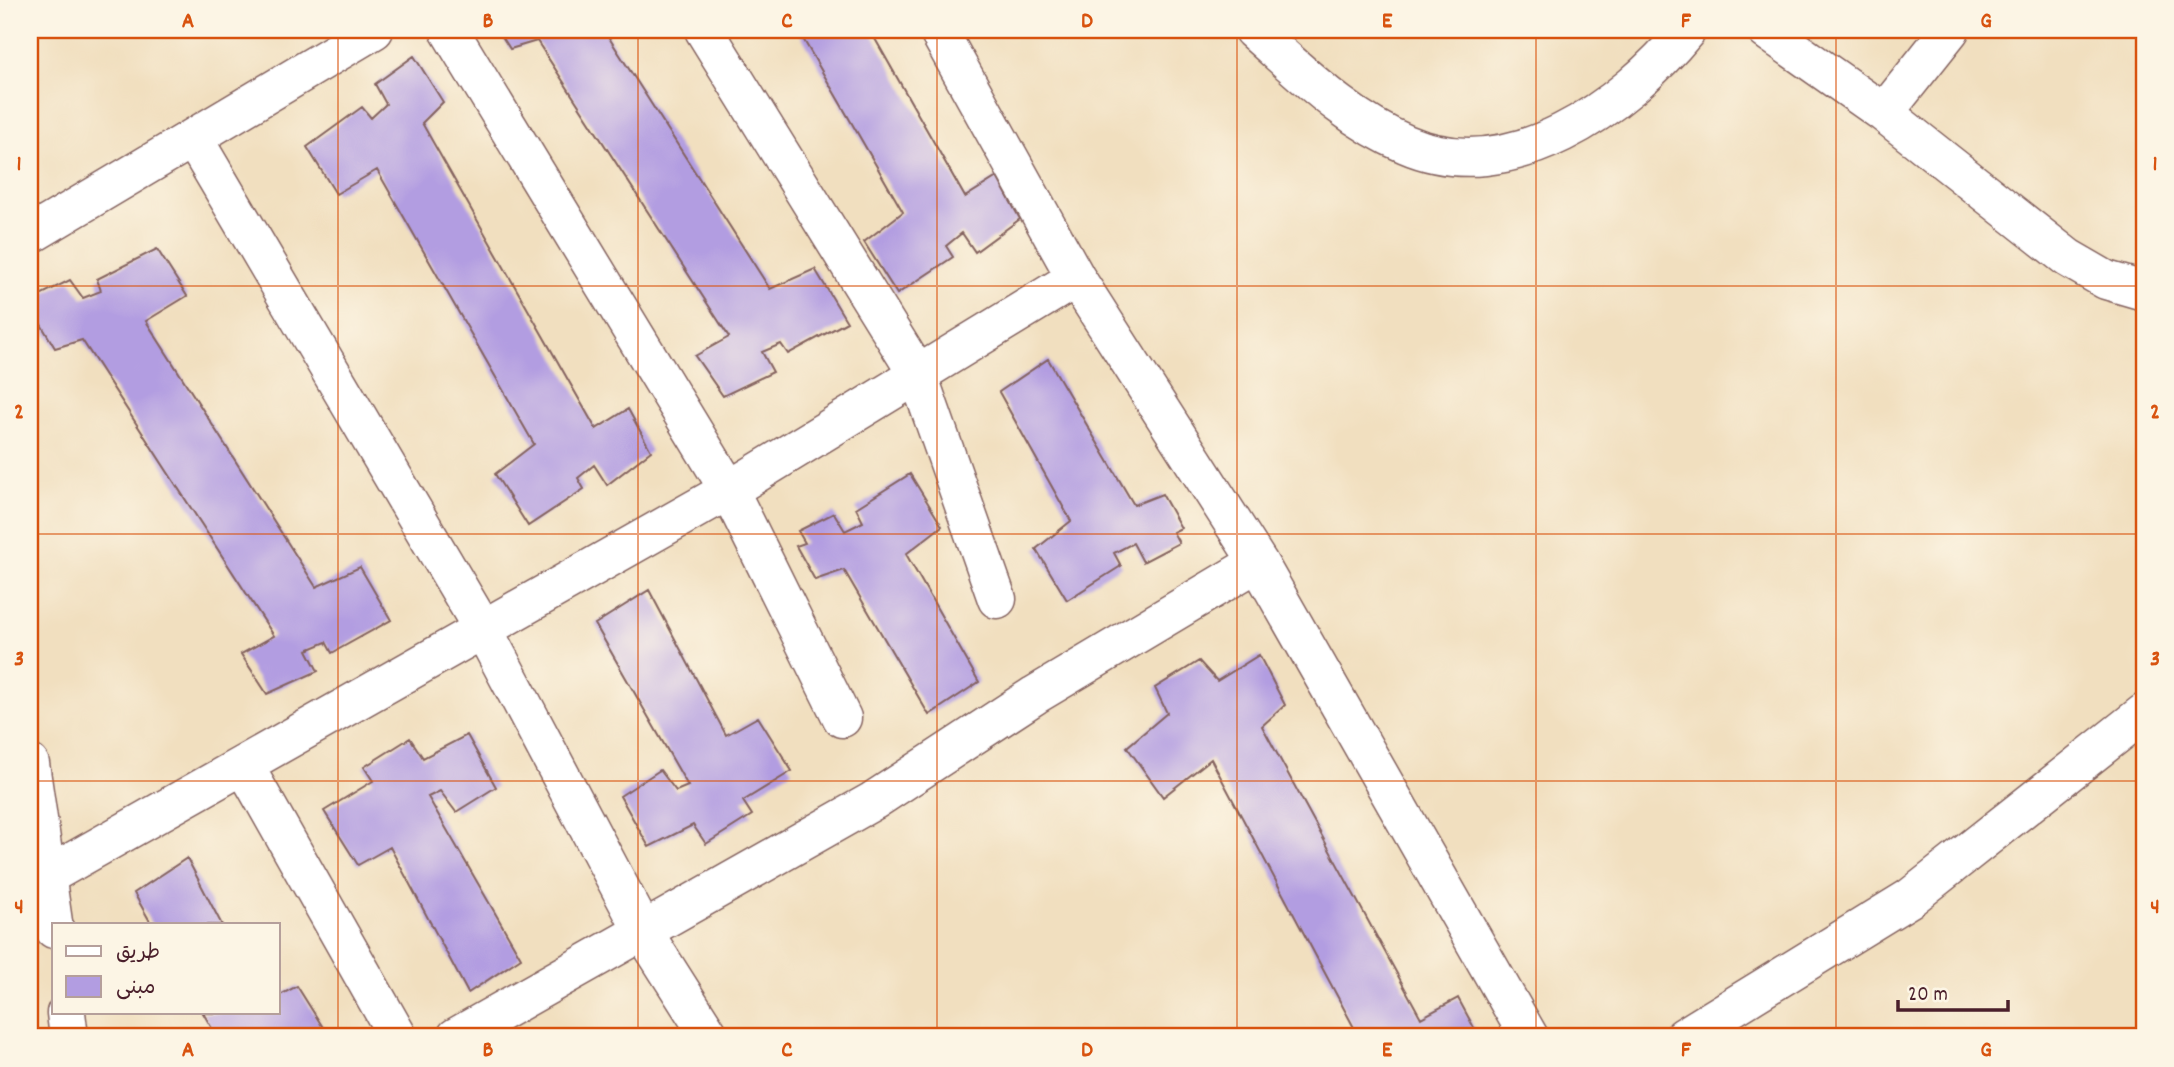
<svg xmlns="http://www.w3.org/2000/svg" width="2174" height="1067" viewBox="0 0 2174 1067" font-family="Dekko,'Playpen Sans Arabic',sans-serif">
	<rect width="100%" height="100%" fill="#fcf5e5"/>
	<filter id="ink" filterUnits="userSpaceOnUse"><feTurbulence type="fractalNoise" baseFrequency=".0143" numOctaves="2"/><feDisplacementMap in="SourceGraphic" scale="14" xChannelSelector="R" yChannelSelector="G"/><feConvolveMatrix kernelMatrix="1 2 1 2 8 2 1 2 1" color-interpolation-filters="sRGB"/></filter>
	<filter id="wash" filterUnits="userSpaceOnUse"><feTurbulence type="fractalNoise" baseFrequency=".00686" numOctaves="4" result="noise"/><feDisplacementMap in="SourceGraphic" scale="28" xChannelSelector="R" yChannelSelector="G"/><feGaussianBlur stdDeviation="1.57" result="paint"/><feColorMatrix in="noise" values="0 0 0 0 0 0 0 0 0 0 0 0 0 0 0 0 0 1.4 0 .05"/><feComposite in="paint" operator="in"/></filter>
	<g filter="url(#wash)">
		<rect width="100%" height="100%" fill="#f1dfbf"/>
		<g id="blocks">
			<path fill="#b29de1" d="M498,30h106l166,259 45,-20 32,53 -59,32 -7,-10 -19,8 11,20 -50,24 -28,-40 34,-19 -192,-296 -27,8z
				M798,30h72l95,167 32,-20 23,42 -45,33 -13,-19 -16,13 7,11 -56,37 -33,-52 39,-30z
				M414,56l29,46 -21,21 174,306 32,-20 23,42 -44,34 -13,-20 -16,13 6,11 -56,37 -33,-52 39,-30 -157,-274 -41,24 -29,-47 55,-40 9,11 15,-14 -11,-20z
				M157,249l30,47 -41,25 170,266 44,-20 31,53 -59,33 -6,-11 -19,8 11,21 -51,23 -26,-40 33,-18 -192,-296 -27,8 -25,-42v-6l40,-20 13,18 18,-7 -4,-12z
				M1048,359l86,146 28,-11 19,34 -8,4 6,11 -36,19 -10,-19 -19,10 7,13 -54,34 -31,-51 35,-28 -72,-129z
				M910,474l32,52 -36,28 73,128 -50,33 -85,-145 -29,10 -19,-34 9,-3 -7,-12 36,-18 11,18 18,-9 -7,-14z
				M649,590l77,145 32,-18 34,54 -49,30 9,14 -46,29 -13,-19 -44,22 -29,-51 40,-26 16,21 12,-5 -93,-162z
				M1259,655l26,50 -23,21 159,292 37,-20 21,39h-120l-148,-278 -48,38 -36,-50 40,-34 -12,-25 44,-27 18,20z
				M467,735l29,52 -40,25 -16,-21 -12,6 93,161 -53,35 -78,-146 -32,18 -34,-54 49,-30 -9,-14 46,-29 13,20z
				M187,858l35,67h-70l-18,-32z
				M297,986l32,51h-112l-14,-24h75v-17z"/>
		</g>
	</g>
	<g filter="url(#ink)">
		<use href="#blocks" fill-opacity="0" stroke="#84625f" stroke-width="2"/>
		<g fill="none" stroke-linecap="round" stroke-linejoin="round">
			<defs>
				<path id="minor" d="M449,30l280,460 113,228
					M704,30l214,345 79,224
					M938,30l138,248 182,284 271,475
					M1253,30c48,42 93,89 153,114 104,45 218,-37 281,-114
					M1766,30l118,83 184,145 38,22 38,11
					M1884,113l66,-83
					M193,138l291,493 160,302 66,104
					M30,235l344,-205
					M30,764l24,165
					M245,767l153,270
					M47,876l682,-386 347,-212
					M66,1013l3,24
					M456,1037l417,-236 162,-106 223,-133
					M1684,1037l226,-139 234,-185"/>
			</defs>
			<use href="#minor" stroke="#84625f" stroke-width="41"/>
			<use href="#minor" stroke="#fff" stroke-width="38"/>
		</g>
	</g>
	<path fill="none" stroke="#d8530f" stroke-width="2" stroke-opacity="0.55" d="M338,30v1007M638,30v1007M937,30v1007M1237,30v1007M1536,30v1007M1836,30v1007M30,286h2114M30,534h2114M30,781h2114"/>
	<rect width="2174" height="1067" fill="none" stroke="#fcf5e5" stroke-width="77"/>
	<rect x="52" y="923" width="228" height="91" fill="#fcf5e5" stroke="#b59f9b" stroke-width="2"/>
	<rect x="66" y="946" width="35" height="10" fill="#ffffff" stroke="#b59f9b" stroke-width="2"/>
	<text x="116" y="958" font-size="21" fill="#4a1f2b">طريق</text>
	<rect x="66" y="976" width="35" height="21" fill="#b29de1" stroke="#b59f9b" stroke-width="2"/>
	<text x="116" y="993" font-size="21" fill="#4a1f2b">مبنى</text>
	<path d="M1898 1000v10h110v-10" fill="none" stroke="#4a1f2b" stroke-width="3.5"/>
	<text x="1908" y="1000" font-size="21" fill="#4a1f2b" stroke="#fcf5e5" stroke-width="5" paint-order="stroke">20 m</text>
	<rect x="38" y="38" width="2098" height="990" fill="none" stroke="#d8530f" stroke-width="2.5"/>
	<g font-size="23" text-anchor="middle" font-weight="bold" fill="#d8530f">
		<text x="188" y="27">A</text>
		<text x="488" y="27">B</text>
		<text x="787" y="27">C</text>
		<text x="1087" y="27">D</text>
		<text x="1387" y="27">E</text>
		<text x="1686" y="27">F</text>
		<text x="1986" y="27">G</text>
		<text x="19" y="170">1</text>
		<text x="2155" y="170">1</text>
		<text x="19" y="418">2</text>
		<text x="2155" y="418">2</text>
		<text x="19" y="665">3</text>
		<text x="2155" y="665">3</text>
		<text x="19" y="913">4</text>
		<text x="2155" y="913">4</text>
		<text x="188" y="1056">A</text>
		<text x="488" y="1056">B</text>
		<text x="787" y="1056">C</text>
		<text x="1087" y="1056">D</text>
		<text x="1387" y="1056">E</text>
		<text x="1686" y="1056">F</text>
		<text x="1986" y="1056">G</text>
	</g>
</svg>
